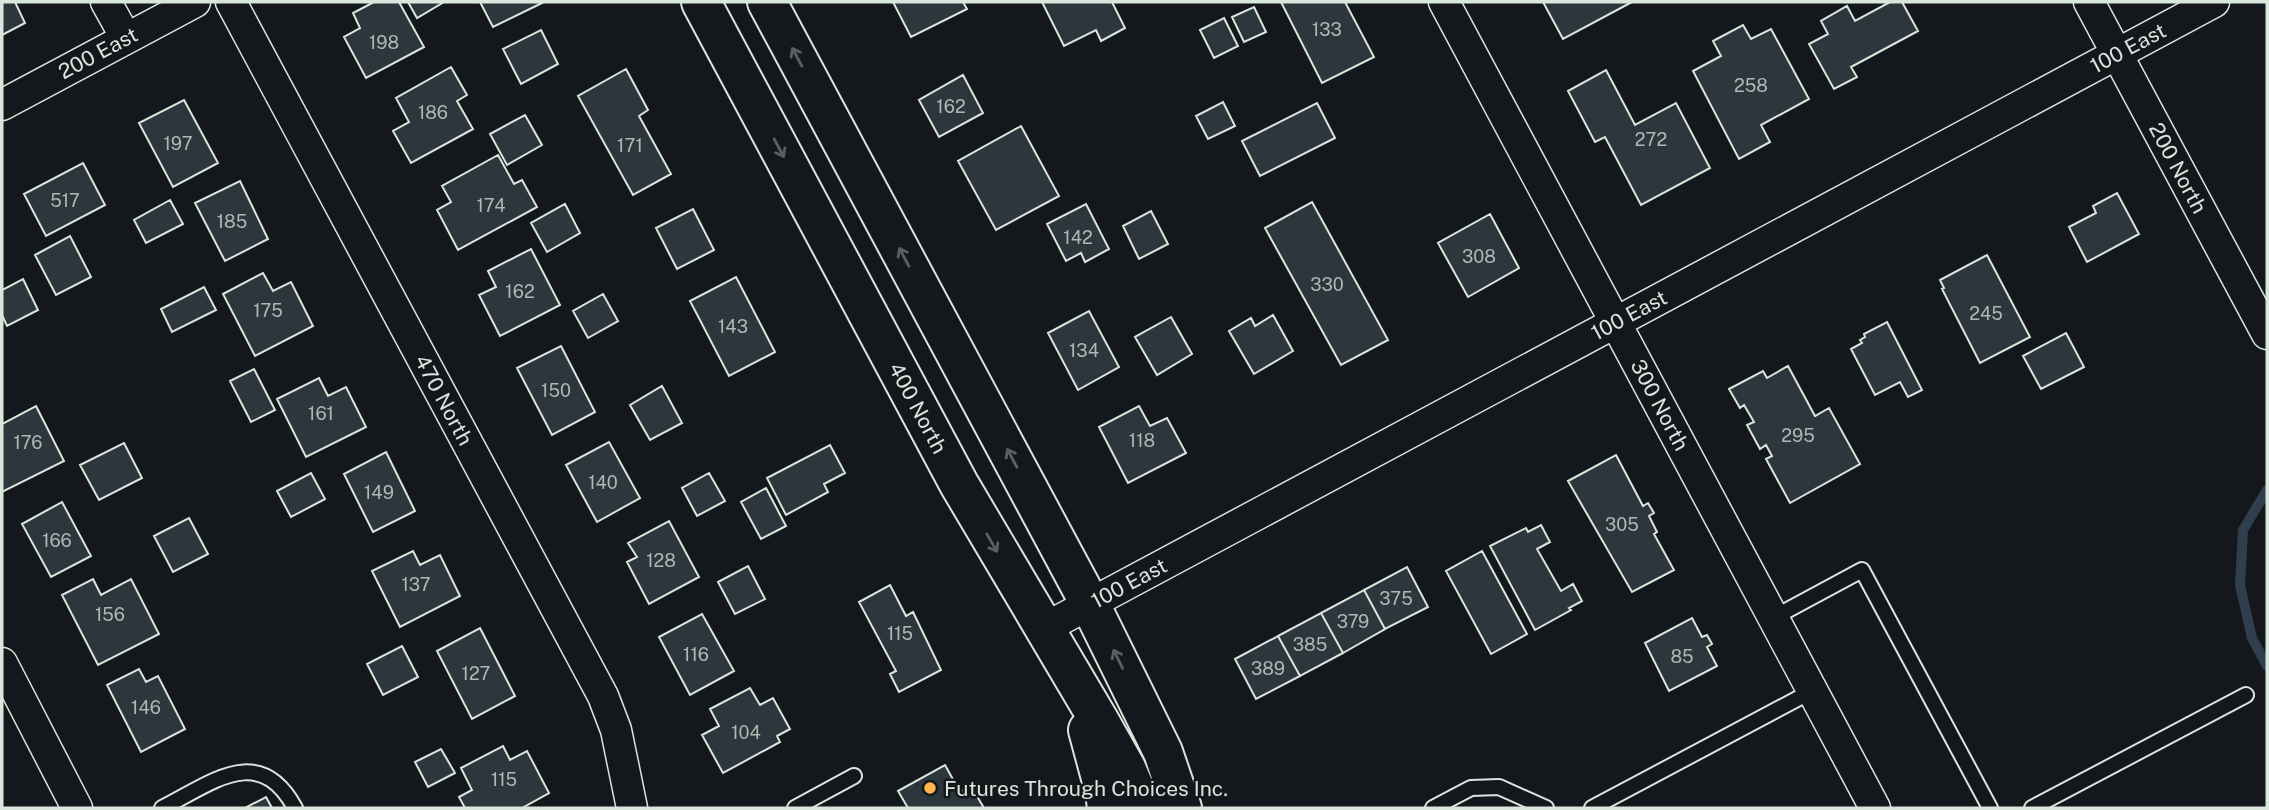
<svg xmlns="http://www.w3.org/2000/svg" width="2269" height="810" viewBox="0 0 2269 810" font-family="'Public Sans',sans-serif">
	<rect width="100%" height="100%" fill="#14181c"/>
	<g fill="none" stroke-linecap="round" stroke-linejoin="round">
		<path stroke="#2f3f4d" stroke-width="10" d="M2267,490l-24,40 -3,55 12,53 15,28"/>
	</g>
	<path fill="#2c363c" stroke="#d8e6dc" stroke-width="2" d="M2,2h13l10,21 -23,12z
		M374,2h25l25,45 -58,31 -22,-41 16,-9 -7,-15z
		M408,2h36l-27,16z
		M480,2h64l-51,25z
		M893,2h70l4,7 -56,28z
		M1042,2h70l13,26 -24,13 -5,-11 -32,16z
		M1281,2h64l29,55 -52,26z
		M1543,2h89l-69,37z
		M1890,2h12l16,29 -67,36 6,10 -23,12 -25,-45 19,-10 -7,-13 26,-15 8,15z
		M1254,7l12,25 -22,10 -12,-25z
		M1224,18l14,28 -24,12 -14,-28z
		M1743,25l8,14 20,-10 38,70 -48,26 9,17 -31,17 -46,-88 28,-15 -8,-15z
		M541,30l17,34 -37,20 -18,-35z
		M451,67l16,28 -10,6 16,28 -62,34 -18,-32 16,-9 -13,-24z
		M626,69l22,41 -9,6 32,58 -38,21 -55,-99z
		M1606,70l29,55 41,-22 34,65 -69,37 -36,-68 -10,5 -27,-51z
		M963,75l20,38 -44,24 -20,-37z
		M184,100l34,63 -45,24 -34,-64z
		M1223,102l12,24 -27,13 -12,-23z
		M1317,103l18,35 -75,38 -18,-35z
		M525,115l17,30 -35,20 -17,-31z
		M1021,126l38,70 -63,34 -38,-69z
		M498,155l16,29 8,-4 15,27 -79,43 -21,-40 14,-8 -9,-16z
		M83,163l22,42 -59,31 -22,-42z
		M240,181l28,58 -43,22 -30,-58z
		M2117,193l22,41 -52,28 -18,-35 27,-14 -3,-7z
		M170,200l13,24 -37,19 -12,-23z
		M1312,202l76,138 -47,25 -76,-137z
		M565,204l15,29 -33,19 -16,-29z
		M1086,204l23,45 -24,13 -4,-9 -15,8 -19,-37z
		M693,209l21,41 -37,19 -21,-41z
		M1151,211l17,33 -29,15 -16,-33z
		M1490,214l29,54 -51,29 -30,-54z
		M70,236l21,41 -35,18 -21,-40z
		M531,249l29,56 -60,31 -21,-41 17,-8 -8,-16z
		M1987,255l43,82 -50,26 -38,-74 2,-1 -4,-8z
		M263,273l10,18 18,-9 22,44 -58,30 -32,-62z
		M736,277l39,75 -46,24 -39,-75z
		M23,279l15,31 -31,16 -5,-11v-25z
		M204,287l12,23 -44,22 -11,-23z
		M603,294l15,27 -30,17 -15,-27z
		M1089,311l30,56 -41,23 -30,-57z
		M1273,315l20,36 -39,23 -25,-43 22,-13 4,8z
		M1171,317l21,37 -35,21 -22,-38z
		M1887,322l35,68 -14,7 -8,-15 -25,13 -24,-46 11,-6 -2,-3 5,-3 -1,-3z
		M2066,333l18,34 -43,22 -18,-33z
		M561,346l34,66 -43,23 -35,-67z
		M1788,366l27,50 14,-8 31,56 -70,39 -24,-44 6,-3 -6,-11 -6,4 -13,-24 7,-3 -10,-17 -4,3 -11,-19 34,-18 4,7z
		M254,369l21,41 -24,12 -21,-41z
		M319,378l9,18 18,-9 20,40 -60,30 -29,-58z
		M662,386l20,37 -32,17 -20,-35z
		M36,406l28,55 -62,31v-68z
		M1139,406l11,20 17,-8 19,35 -58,30 -29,-56z
		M609,442l31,56 -43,24 -31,-57z
		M124,443l18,35 -43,22 -19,-35z
		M830,445l15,28 -21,11 4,8 -42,23 -19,-37z
		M386,452l29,59 -42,21 -29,-58z
		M1616,455l27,51 5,-3 6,10 -5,3 8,16 -3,2 20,36 -42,22 -64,-111z
		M311,473l14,26 -34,18 -14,-26z
		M709,473l16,28 -28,15 -15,-28z
		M766,488l20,38 -25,13 -20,-37z
		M62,502l29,54 -40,21 -29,-53z
		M189,518l19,36 -35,18 -19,-36z
		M669,521l30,56 -50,27 -22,-42 10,-5 -9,-14z
		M1541,525l9,17 -13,7 24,42 12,-7 9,17 -13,7 2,2 -36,20 -45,-84 36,-18 2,4z
		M413,551l7,14 20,-10 20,41 -60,31 -28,-56z
		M1482,551l45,83 -36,20 -45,-83z
		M748,566l17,33 -30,15 -17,-32z
		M1407,567l21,40 -43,22 -21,-39z
		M93,579l8,16 30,-16 28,55 -61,31 -36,-70z
		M890,585l16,31 7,-4 28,58 -42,22 -9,-18 6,-3 -37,-69z
		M1364,590l21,39 -42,24 -22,-40z
		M1321,613l22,40 -43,23 -22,-40z
		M702,614l32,57 -44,24 -31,-58z
		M1692,618l10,19 5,-2 5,9 -5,3 10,19 -48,25 -24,-48z
		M480,628l35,68 -43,23 -35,-68z
		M1278,636l22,40 -44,23 -21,-40z
		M402,646l16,31 -35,18 -16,-31z
		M139,669l7,13 12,-6 27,53 -44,23 -34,-67z
		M750,688l10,17 13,-7 17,31 -13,7 3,6 -57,31 -21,-38 17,-9 -9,-17z
		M503,746l7,14 17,-9 22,42 -27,15h-57l-6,-11 13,-7 -11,-22z
		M441,749l14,24 -27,14 -13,-25z
		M945,765l15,27 11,-6 13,22h-76l-10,-17z
		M266,797l6,11h-27z"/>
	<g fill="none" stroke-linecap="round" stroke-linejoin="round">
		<defs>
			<path id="service" d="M1773,618l89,-48 128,238
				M162,808c50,-25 97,-66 133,0
				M795,808l59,-32
				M1433,808l38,-20 28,-1 47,21
				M1592,808l220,-117
				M2032,808l214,-113"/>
			<path id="minor" d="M106,2l20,36
				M231,2l372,694 13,34 16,78
				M1444,2l431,806
				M2089,2l178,332
				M2,105l193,-103
				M1043,629l1171,-627
				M2,663l75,145"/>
			<path id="secondary" d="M701,2l258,482 141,238 26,46 17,40
				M767,2l323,602 73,148 19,56
				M1088,730l17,63 2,15"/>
		</defs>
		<use href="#service" stroke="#d8e6dc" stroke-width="18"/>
		<use href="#minor" stroke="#d8e6dc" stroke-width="33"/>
		<use href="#secondary" stroke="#d8e6dc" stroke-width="42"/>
		<use href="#service" stroke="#14181c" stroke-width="14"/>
		<use href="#minor" stroke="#14181c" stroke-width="30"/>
		<use href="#secondary" stroke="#14181c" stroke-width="38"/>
	</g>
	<defs><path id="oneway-shaft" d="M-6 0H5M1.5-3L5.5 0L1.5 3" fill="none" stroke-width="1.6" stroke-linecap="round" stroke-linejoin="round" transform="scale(1.75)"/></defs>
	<g stroke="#59605f">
		<use href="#oneway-shaft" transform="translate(797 57) rotate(-118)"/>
		<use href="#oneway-shaft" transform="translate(779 148) rotate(62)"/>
		<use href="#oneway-shaft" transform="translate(904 257) rotate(-118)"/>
		<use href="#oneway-shaft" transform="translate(1012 458) rotate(-118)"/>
		<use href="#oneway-shaft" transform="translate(992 543) rotate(60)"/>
		<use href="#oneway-shaft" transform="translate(1118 659) rotate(-116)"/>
	</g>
	<circle fill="#ffb74d" stroke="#14181c" stroke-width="2.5" cx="930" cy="788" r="7"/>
	<g text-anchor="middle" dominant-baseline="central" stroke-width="5" stroke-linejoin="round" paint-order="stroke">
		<g font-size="18" fill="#adbab4">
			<text x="1327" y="29">133</text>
			<text x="384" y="42">198</text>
			<text x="1751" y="85">258</text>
			<text x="951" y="106">162</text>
			<text x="433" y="112">186</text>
			<text x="1651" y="139">272</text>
			<text x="178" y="143">197</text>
			<text x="630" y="145">171</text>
			<text x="65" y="200">517</text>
			<text x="491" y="205">174</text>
			<text x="232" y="221">185</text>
			<text x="1078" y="237">142</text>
			<text x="1479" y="256">308</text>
			<text x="1327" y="284">330</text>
			<text x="520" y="291">162</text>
			<text x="268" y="310">175</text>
			<text x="1986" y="313">245</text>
			<text x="733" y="326">143</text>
			<text x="1084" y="350">134</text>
			<text x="556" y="390">150</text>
			<text x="321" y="413">161</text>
			<text x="1798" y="435">295</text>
			<text x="1142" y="440">118</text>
			<text x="28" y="442">176</text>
			<text x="603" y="482">140</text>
			<text x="379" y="492">149</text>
			<text x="1622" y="524">305</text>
			<text x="57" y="540">166</text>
			<text x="661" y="560">128</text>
			<text x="416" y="584">137</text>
			<text x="1396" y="598">375</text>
			<text x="110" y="614">156</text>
			<text x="1353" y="621">379</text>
			<text x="900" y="633">115</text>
			<text x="1310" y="644">385</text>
			<text x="696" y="654">116</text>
			<text x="1682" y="656">85</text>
			<text x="1268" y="668">389</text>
			<text x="476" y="673">127</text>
			<text x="146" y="707">146</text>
			<text x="746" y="732">104</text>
			<text x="504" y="779">115</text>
		</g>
		<g font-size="21" fill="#d8e6dc" stroke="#14181c">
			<text transform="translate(2128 48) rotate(-28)">100 East</text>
			<text transform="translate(98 53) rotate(-28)">200 East</text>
			<text transform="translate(2178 168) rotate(62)">200 North</text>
			<text transform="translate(1629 315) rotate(-28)">100 East</text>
			<text transform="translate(444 400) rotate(62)">470 North</text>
			<text transform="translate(1660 405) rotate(62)">300 North</text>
			<text transform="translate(918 408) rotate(62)">400 North</text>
			<text transform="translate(1129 583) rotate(-28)">100 East</text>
		</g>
		<g font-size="21" fill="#d8e6dc" stroke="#14181c" text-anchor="start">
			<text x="944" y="788">Futures Through Choices Inc.</text>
		</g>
	</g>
	<rect width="2269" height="810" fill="none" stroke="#d8e6dc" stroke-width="7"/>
</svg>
